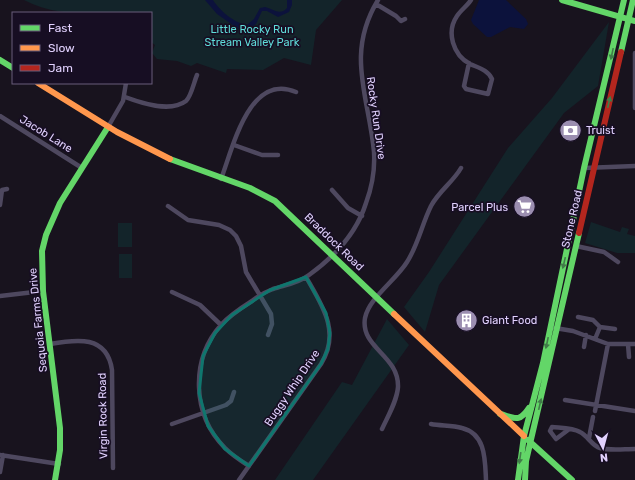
<svg xmlns="http://www.w3.org/2000/svg" width="635" height="480" viewBox="0 0 635 480" font-family="Rubik,sans-serif">
	<rect width="100%" height="100%" fill="#18131e"/>
	<path fill="#13242a" d="M24,0h318l-26,30 -5,35 -27,-7 -21,12 -36,-1 -1,4 -29,-10 -6,3 -14,-5 -20,-2 -5,-6 3,-8 -4,-3v-29c-41,0 -89,7 -127,-13z
		M609,22l-11,64 -34,27 -125,172 -14,47 -21,-25 25,-35 79,-124 44,-50z
		M591,222l29,10 2,-5 7,2 -2,5 8,2v17h-18l-32,-10z
		M118,223h14v24h-14z
		M119,254h13v24h-13z
		M387,319l22,26 -96,135h-38l67,-98 10,3z"/>
	<path fill="#0c123c" d="M205,0h8c6,10 21,23 34,25l7,-6 6,-11 5,-1c8,2 15,9 22,1v-8h5v5l-3,7 -11,5 -11,-6h-5l-6,13 -11,7 -5,-1 -23,-16z
		M479,0h27l20,19 2,5 -4,5 -14,-2 -19,10h-4l-14,-13 -2,-4z"/>
	<g fill="none" stroke-linecap="round" stroke-linejoin="round">
		<path stroke="#4e485f" stroke-width="4.5" d="M376,4l20,12 5,5 4,-2
			M635,53v55
			M469,63l-5,23 2,3 22,5 4,-15c-4,-9 -13,-11 -22,-15 -17,-9 -24,-32 -13,-48 4,-6 10,-10 14,-16
			M125,97c16,6 45,16 61,4 5,-4 8,-19 11,-26
			M0,116l82,52
			M108,127l15,-26 3,-18
			M234,145l28,10h16
			M584,168l51,-2
			M221,179c12,-31 28,-107 75,-87
			M332,190l16,18 14,8
			M0,205l2,-15 5,-1
			M168,206l20,14 31,5 11,5 6,6 5,10 5,26 25,42 1,10 -4,11
			M576,246l28,6 14,10
			M172,292l28,13 21,20
			M0,296l43,-5
			M578,317l15,3 7,7 -5,12
			M600,327l15,2
			M555,328l18,3 35,13h27
			M50,344c27,-5 57,-9 62,26l1,98
			M628,344l1,13
			M584,347l2,-12
			M565,400l70,11
			M595,411l13,-67
			M172,424l54,-19 5,-4 3,-9
			M431,424c10,2 21,1 31,4 24,6 23,32 24,52
			M382,429c6,-13 15,-28 16,-42 1,-32 -38,-39 -33,-69 4,-20 31,-38 42,-56 11,-17 15,-38 24,-56 8,-15 22,-24 30,-38
			M568,430l-12,9 -6,-8 2,-4c9,1 21,1 28,5 8,4 12,14 20,16 10,3 24,1 35,1
			M589,438l4,-21
			M0,455l59,9
			M249,466c-8,-5 -17,-11 -24,-18 -33,-33 -35,-88 -4,-123 8,-9 20,-17 31,-24 6,-5 13,-9 21,-12 12,-4 26,-6 36,-14 25,-18 48,-43 57,-72 6,-16 9,-34 8,-51 -5,-55 -29,-98 4,-152
			M0,472l3,-17
			M239,480l82,-116c20,-32 1,-59 -15,-87"/>
		<path stroke="#63d668" stroke-width="6" d="M562,0l73,21
			M621,52l12,-52
			M0,60l13,8
			M170,159l80,29 25,13 119,113
			M500,414c15,4 19,9 29,-6
			M528,440l44,40
			M55,480l5,-30v-22l-17,-137 -1,-40 4,-16 14,-32 48,-76
			M518,480l6,-44 19,-73 41,-195 40,-168
			M525,480l1,-19 53,-228"/>
		<path stroke="#ff974d" stroke-width="6" d="M38,83l79,49 53,27
			M394,314l130,122"/>
		<path stroke="#b3261e" stroke-width="6" d="M579,233l42,-181"/>
	</g>
	<defs><path id="oneway-solid" d="M-6-.8H1V-3.2L6.5 0L1 3.2V.8H-6Z"/></defs>
	<g fill="#417c49">
		<use href="#oneway-solid" transform="translate(612 54) rotate(102)"/>
		<use href="#oneway-solid" transform="translate(609 102) rotate(-77)"/>
		<use href="#oneway-solid" transform="translate(564 263) rotate(103)"/>
		<use href="#oneway-solid" transform="translate(547 343) rotate(102)"/>
		<use href="#oneway-solid" transform="translate(540 404) rotate(-77)"/>
		<use href="#oneway-solid" transform="translate(520 458) rotate(98)"/>
	</g>
	<path fill="#0f766e" fill-opacity="0.2" stroke="#0f766e" stroke-width="3" stroke-linejoin="round" d="M306,277l20,36 4,20 -2,16 -7,15 -72,102 -24,-17 -17,-23 -9,-33 4,-37 12,-23 17,-18 38,-25z"/>
	<defs>
		<symbol id="bank-disc" viewBox="-11 -11 22 22"><circle r="9.5" fill="#9b8eb0" stroke="#170e23"/><path d="M-6-4H6V4H-6ZM0-2.3a2.3 2.3 0 1 0 0 4.6a2.3 2.3 0 1 0 0-4.6Z" fill="#fff"/></symbol>
		<symbol id="supermarket-disc" viewBox="-11 -11 22 22"><circle r="9.5" fill="#9b8eb0" stroke="#170e23"/><path d="M-6-5.5h2.5l.6 2H6L4.5 2H-2.5L-4.4-4H-6ZM-1.5 3.2a1.3 1.3 0 1 0 .1 0ZM3 3.2a1.3 1.3 0 1 0 .1 0Z" fill="#fff"/></symbol>
		<symbol id="building-disc" viewBox="-11 -11 22 22"><circle r="9.5" fill="#9b8eb0" stroke="#170e23"/><path d="M-4-6H4V6H1V3H-1V6H-4ZM-2.5-4.3h1.7v1.8h-1.7ZM.8-4.3h1.7v1.8H.8ZM-2.5-1h1.7V.8h-1.7ZM.8-1h1.7V.8H.8Z" fill="#fff"/></symbol>
	</defs>
	<g fill-rule="evenodd">
		<use href="#bank-disc" x="558" y="118" width="25" height="25"/>
		<use href="#supermarket-disc" x="512" y="194" width="25" height="25"/>
		<use href="#building-disc" x="454" y="308" width="25" height="25"/>
	</g>
	<g text-anchor="middle" dominant-baseline="central" stroke-width="3.5" stroke-linejoin="round" paint-order="stroke">
		<g font-size="11" fill="#5fdcd9" stroke="#170e23">
			<text x="252" y="29">Little Rocky Run<tspan x="252" dy="13">Stream Valley Park</tspan></text>
		</g>
		<g font-size="11" fill="#e1d1fe" stroke="#170e23">
			<text transform="translate(376 118) rotate(82)">Rocky Run Drive</text>
			<text transform="translate(46 134) rotate(32)">Jacob Lane</text>
			<text transform="translate(572 219) rotate(-77)">Stone Road</text>
			<text transform="translate(334 242) rotate(44)">Braddock Road</text>
			<text transform="translate(38 320) rotate(-96)">Sequoia Farms Drive</text>
			<text transform="translate(292 388) rotate(-56)">Buggy Whip Drive</text>
			<text transform="translate(103 416) rotate(-91)">Virgin Rock Road</text>
		</g>
		<g font-size="11" fill="#e1d1fe" stroke="#170e23" text-anchor="start">
			<text x="586" y="130">Truist</text>
			<text x="508" y="207" text-anchor="end">Parcel Plus</text>
			<text x="482" y="320">Giant Food</text>
		</g>
	</g>
	<rect x="12" y="12" width="140" height="72" fill="#170e23" stroke="#685c7b"/>
	<rect x="20" y="25" width="20" height="6" fill="#63d668" stroke="#685c7b"/>
	<text x="48" y="32" font-size="12" fill="#e1d1fe">Fast</text>
	<rect x="20" y="45" width="20" height="6" fill="#ff974d" stroke="#685c7b"/>
	<text x="48" y="52" font-size="12" fill="#e1d1fe">Slow</text>
	<rect x="20" y="65" width="20" height="6" fill="#b3261e" stroke="#685c7b"/>
	<text x="48" y="72" font-size="12" fill="#e1d1fe">Jam</text>
	<g transform="translate(603 448) rotate(174)" stroke="#170e23" stroke-width="3" paint-order="stroke">
	<path d="M0-3L7 15L0 10L-7 15Z" fill="#e1d1fe"/>
	<text y="-6" font-size="11" font-weight="bold" text-anchor="middle" fill="#e1d1fe">N</text>
	</g>
</svg>
